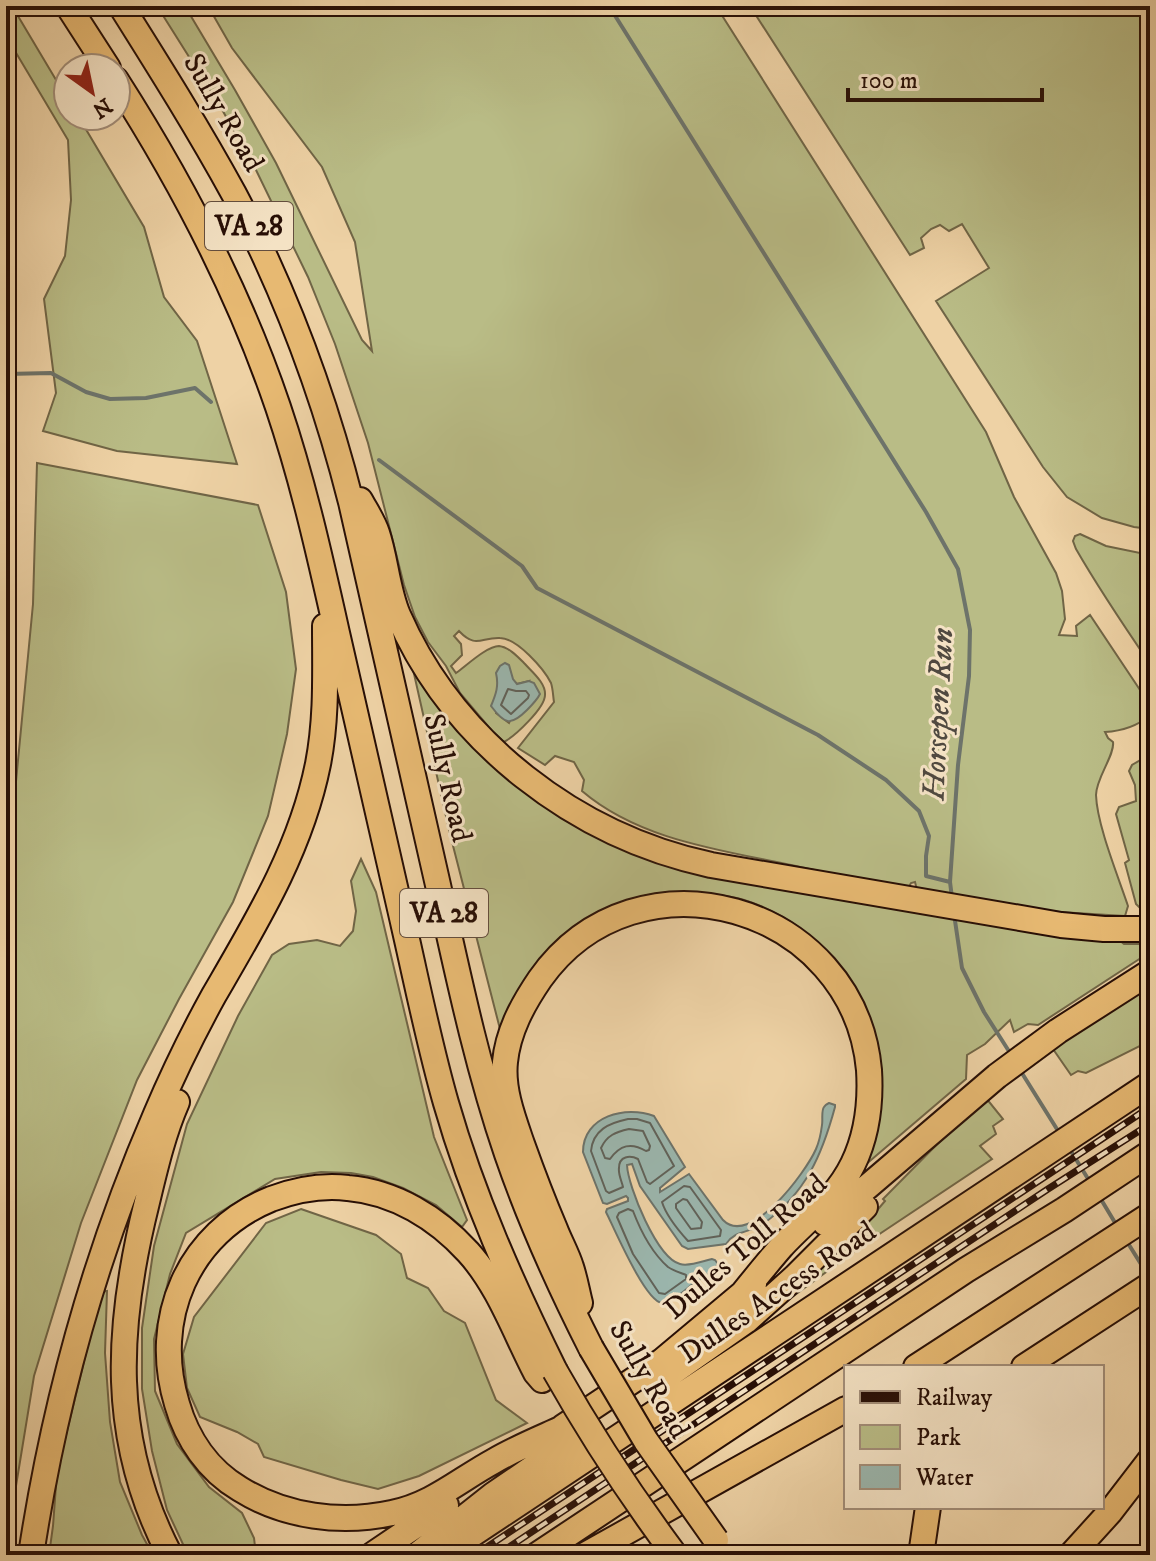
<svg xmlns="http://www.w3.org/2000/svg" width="1156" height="1561" viewBox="0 0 1156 1561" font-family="'IM FELL DW Pica',serif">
	<rect width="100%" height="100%" fill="#eed2a5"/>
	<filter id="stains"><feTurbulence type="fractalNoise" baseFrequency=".0025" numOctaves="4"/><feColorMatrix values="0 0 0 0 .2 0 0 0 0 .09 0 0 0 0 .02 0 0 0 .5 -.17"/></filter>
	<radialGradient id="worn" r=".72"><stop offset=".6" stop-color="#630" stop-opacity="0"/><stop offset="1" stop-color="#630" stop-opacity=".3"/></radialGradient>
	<path fill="#b9bc86" stroke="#706546" stroke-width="2" fill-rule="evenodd" d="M6,6h6l56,94v16h10l66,111 20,70 33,44 40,123 -120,-13 -74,-20 13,-38 -12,-94 21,-43 6,-56 -3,-60 -62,-104z
		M157,6h28l4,7 46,77 41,73 86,177 10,11 -17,-109 -33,-75 -90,-119 -24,-42h508l270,426 28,65 42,76 6,18 3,28 -6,16 18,1 -1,-10 14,-11 60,90 -1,11c-13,11 -27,15 -44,16l3,6 5,4c2,13 -17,36 -17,53 1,30 22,81 32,111l-3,10 -82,-5 -126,-21 -2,-8 -4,1 -4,7c-34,-7 -68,-15 -102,-22 -75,-17 -162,-25 -223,-77l2,-11 -10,-18 -19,-6 -10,9 -27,-17 36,-46c-1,-6 -1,-13 -3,-19 -7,-14 -34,-45 -51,-45 -19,-1 -24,11 -41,-7l-5,5 7,8 1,11 -11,11 5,7c10,-7 31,-27 43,-27 10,1 19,11 26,18 7,8 21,19 20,31 0,13 -30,41 -41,47l-12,-11 -32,-38 -14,-27 -18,-24 -13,-25 -11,-32 -36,-142 -33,-99 -27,-67 -52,-107 -36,-64zM513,680l4,4 12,-3 -20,42 -13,-10 3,-29z
		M750,6h400v523l-16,-2 -32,-9 -35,-21 -24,-30 -107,-166 53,-33 -27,-44 -13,7 -9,-6 -9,4 -10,9 3,10 -14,7z
		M37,463l221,42 28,87 10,77 -9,65 -19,82 -35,86 -54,97 -42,81 -56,143 -47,153 -28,171v-692l6,-32 21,-219z
		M1080,534l26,12 44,9v109c-26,-38 -51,-75 -74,-115l-3,-8 2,-5z
		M410,656l19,29 202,164 488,91 5,4h19l4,4v6l-109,71 -10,-1 -14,8 -4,-12 -25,24 -18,11 -1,24 -102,87c8,-25 17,-50 18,-77 2,-81 -55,-161 -132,-187 -19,-7 -40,-8 -60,-9 -12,-1 -24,-1 -36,1 -52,8 -99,45 -129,86 -10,15 -18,32 -25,49l-50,-195z
		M1150,748v165l-4,1 -10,-10 -11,-41 4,-3 -13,-46 3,-7 17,-6 -1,-16 -6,-14 3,-6 10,-6z
		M361,859l15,33 58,245 33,83 -5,7 -26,-22 -33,-17 -30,-11 -22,-4 -30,-1 -46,7 -89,54 -16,41 -16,65 1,52 22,53 32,43 33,26 12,25 2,17h-68l-21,-45 -15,-59 -10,-62v-61l12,-82 33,-122 51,-108 34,-61 17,-11 28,-4 23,6 13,-15 3,-20 -5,-30z
		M1150,984v57l-64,32 -8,-2 -7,4 -18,-26z
		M986,1098l17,21 -10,7 3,8 -16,12 12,13 -129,86 -94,69 105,-100 11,-13 -2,-2 81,-82z
		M301,1209l75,26 25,19 6,24 21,10 16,23 21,12 31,77 31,23 -108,53 -41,13 -37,-9 -77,-23 -6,-13 -21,-12 -37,-15 -13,-29 -4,-34 11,-37 72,-94z
		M107,1291l-2,62 5,69 10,60 22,53 11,20h-104l4,-29 4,-54 44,-180z"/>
	<path fill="#9bb6ad" stroke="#6d736a" stroke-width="2" d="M505,663l4,2 4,14 4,5 12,-3 5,2 6,11c-3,6 -7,10 -13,16 -16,16 -22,15 -36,-4 5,-12 8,-20 5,-33l4,-7z
		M829,1103l6,2v2c-13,48 -29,86 -72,117 -13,9 -28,6 -37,20l-38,5 -6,-3 -42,-60 -8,-22 -5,1c1,22 30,93 53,99 9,3 23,-3 32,-5l3,1 3,4c-5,10 -20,15 -29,23 -6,5 -19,17 -27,16 -17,-2 -48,-75 -56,-91l1,-3 21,-8v-3l-2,-2 -19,8 -4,-1 -20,-51c0,-36 43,-47 71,-36l31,51 -25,21v4l29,-18 34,46c27,28 83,-48 93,-71 3,-7 5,-16 6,-24 1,-5 -1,-14 2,-18 1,-2 3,-3 5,-4z"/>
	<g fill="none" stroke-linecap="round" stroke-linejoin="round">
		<path stroke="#616259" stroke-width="2" d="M508,689l8,2h10l3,4 -1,3 -17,16 -10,-9z
			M628,1119h9l13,4 24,43 -24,18 -3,-2 -9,-23c-8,-4 -19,-3 -19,9 -1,6 3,14 4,19l-14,6 -3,-2 -15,-40c2,-21 18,-28 37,-32z
			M629,1129l14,2 7,15 -1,4 -3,1c-15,-9 -26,-6 -36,8l-5,-1 -4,-10c6,-13 15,-16 28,-19z
			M684,1186l6,1 31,43 -1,6 -32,5c-10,-11 -22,-26 -26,-39z
			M683,1199l4,1 15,22 -1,6 -10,1 -15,-21v-4z
			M628,1209l5,2c8,21 18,41 35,56 6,4 13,6 18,8v4l-21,15 -6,-1 -26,-39 -16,-37 2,-4z"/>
		<path stroke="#6d736a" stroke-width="4" d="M609,6l317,506 32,57 12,61 -1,46 -11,89 -8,117 2,16
			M6,374l45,-1 35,19 24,7 36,-1 49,-10 16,14
			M379,460l143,106 15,22 281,147 68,45 33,31 10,25 -3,20v20l24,6
			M954,914l8,54 22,44 28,44
			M1020,1070l40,64
			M1069,1148l21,34
			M1099,1196l18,30
			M1126,1240l23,37"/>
		<defs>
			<path id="motorway" d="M68,6l40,62
				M121,6c39,62 78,124 113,188 51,97 90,201 117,308 30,127 58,255 87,383 20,90 39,181 69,269 23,67 52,131 84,194
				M116,80c66,103 123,212 162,327 25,74 42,150 59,226 22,97 44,193 66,289 14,61 26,122 43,181 27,94 66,181 109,268
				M360,500c6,11 13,21 17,33 9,27 10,56 21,82 56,128 178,221 313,250l350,60 43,4h46
				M825,1223l172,-147 61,-45 92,-59
				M580,1303c-3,-12 -5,-24 -9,-36 -4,-13 -11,-25 -16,-38 -12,-28 -23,-57 -33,-85 -9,-26 -20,-55 -17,-82 3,-31 18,-58 35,-83 97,-137 314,-74 329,91 2,32 -2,65 -16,94 -17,35 -46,55 -71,82 -13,15 -26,31 -39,47
				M916,1367l234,-152
				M1024,1367l126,-82
				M542,1380l-6,-7c-21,-40 -37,-87 -68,-121 -31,-34 -73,-60 -120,-64 -25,-3 -53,2 -77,11 -83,34 -120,120 -94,205 10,35 31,66 63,85 45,28 101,35 152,24 40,-8 67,-33 102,-52 22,-13 47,-23 71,-34
				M656,1384l90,-63 49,-44 70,-70
				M563,1427l99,-66 92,-77
				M31,1555c23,-152 64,-300 125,-441 17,-40 37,-81 58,-119 43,-74 87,-146 104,-231 9,-46 7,-92 7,-138
				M170,1555c-61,-116 -54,-229 -23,-353 8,-33 16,-68 30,-100
				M372,1555l74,-50
				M417,1555l76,-60 96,-66
				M441,1555l709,-471
				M537,1555l429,-285 98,-60 86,-57
				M585,1555l261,-146
				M921,1555l7,-48
				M1071,1555l39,-43 40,-52"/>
		</defs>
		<use href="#motorway" stroke="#270e05" stroke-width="28"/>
		<use href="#motorway" stroke="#e7b972" stroke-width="24"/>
		<defs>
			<path id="rail" d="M475,1555l675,-448
				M497,1555l551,-366 102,-65"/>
		</defs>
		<use href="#rail" stroke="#270e05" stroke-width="7"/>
		<use href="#rail" stroke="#f4e2c4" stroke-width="4" stroke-dasharray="12" stroke-linecap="butt"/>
		<defs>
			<path id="motorway-bridge" d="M591,1348l55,93 70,99
				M555,1371c36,64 76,125 120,184"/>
		</defs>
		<use href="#motorway-bridge" stroke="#270e05" stroke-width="28" stroke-linecap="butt"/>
		<use href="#motorway-bridge" stroke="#e7b972" stroke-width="24"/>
	</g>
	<g text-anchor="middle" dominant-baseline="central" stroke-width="6" stroke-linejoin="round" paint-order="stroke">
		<g fill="#f4e2c4" stroke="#644e3e" stroke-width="2">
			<rect x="205" y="202" width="88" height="48" rx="6"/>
			<rect x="400" y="889" width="88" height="48" rx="6"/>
		</g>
		<g font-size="28" font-weight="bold" fill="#270e05">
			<text x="249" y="226">VA 28</text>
			<text x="444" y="913">VA 28</text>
		</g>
		<g font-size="30" fill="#270e05" stroke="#f4e2c4">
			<text transform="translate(223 113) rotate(60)">Sully Road</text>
			<text transform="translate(447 778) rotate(77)">Sully Road</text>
			<text transform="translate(746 1247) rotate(-41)">Dulles Toll Road</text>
			<text transform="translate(778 1293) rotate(-34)">Dulles Access Road</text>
			<text transform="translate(649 1380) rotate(60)">Sully Road</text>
		</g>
		<g font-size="32" font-style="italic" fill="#504940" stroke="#f4e2c4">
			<text transform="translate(939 714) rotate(-87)">Horsepen Run</text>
		</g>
	</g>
	<rect width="1156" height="1561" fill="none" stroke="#eed2a5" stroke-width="32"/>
	<rect x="8" y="8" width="1140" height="1545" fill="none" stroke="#270e05" stroke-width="4"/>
	<rect x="16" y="16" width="1124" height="1529" fill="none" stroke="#270e05" stroke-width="2"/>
	<rect x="844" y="1365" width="260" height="144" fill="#f4e2c4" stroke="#a28d78" stroke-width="2"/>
	<rect x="860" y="1391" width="40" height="12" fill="#270e05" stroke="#a28d78" stroke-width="2"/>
	<text x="916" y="1405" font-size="24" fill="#270e05">Railway</text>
	<rect x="860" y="1425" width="40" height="24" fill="#b9bc86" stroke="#a28d78" stroke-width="2"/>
	<text x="916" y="1445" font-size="24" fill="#270e05">Park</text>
	<rect x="860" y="1465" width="40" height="24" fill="#9bb6ad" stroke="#a28d78" stroke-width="2"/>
	<text x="916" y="1485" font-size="24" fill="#270e05">Water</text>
	<g transform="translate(92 92) rotate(147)"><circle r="38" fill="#f4e2c4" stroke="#a28d78" stroke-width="2"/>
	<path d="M0-6L14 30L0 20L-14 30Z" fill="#8f2418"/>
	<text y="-12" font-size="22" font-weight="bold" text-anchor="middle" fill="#270e05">N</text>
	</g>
	<path d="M848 88v12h194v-12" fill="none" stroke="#270e05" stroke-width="4"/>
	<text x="860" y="88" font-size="24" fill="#270e05" stroke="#f4e2c4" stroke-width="6" paint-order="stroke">100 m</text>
	<rect width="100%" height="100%" filter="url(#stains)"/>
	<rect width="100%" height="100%" fill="url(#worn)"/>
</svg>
